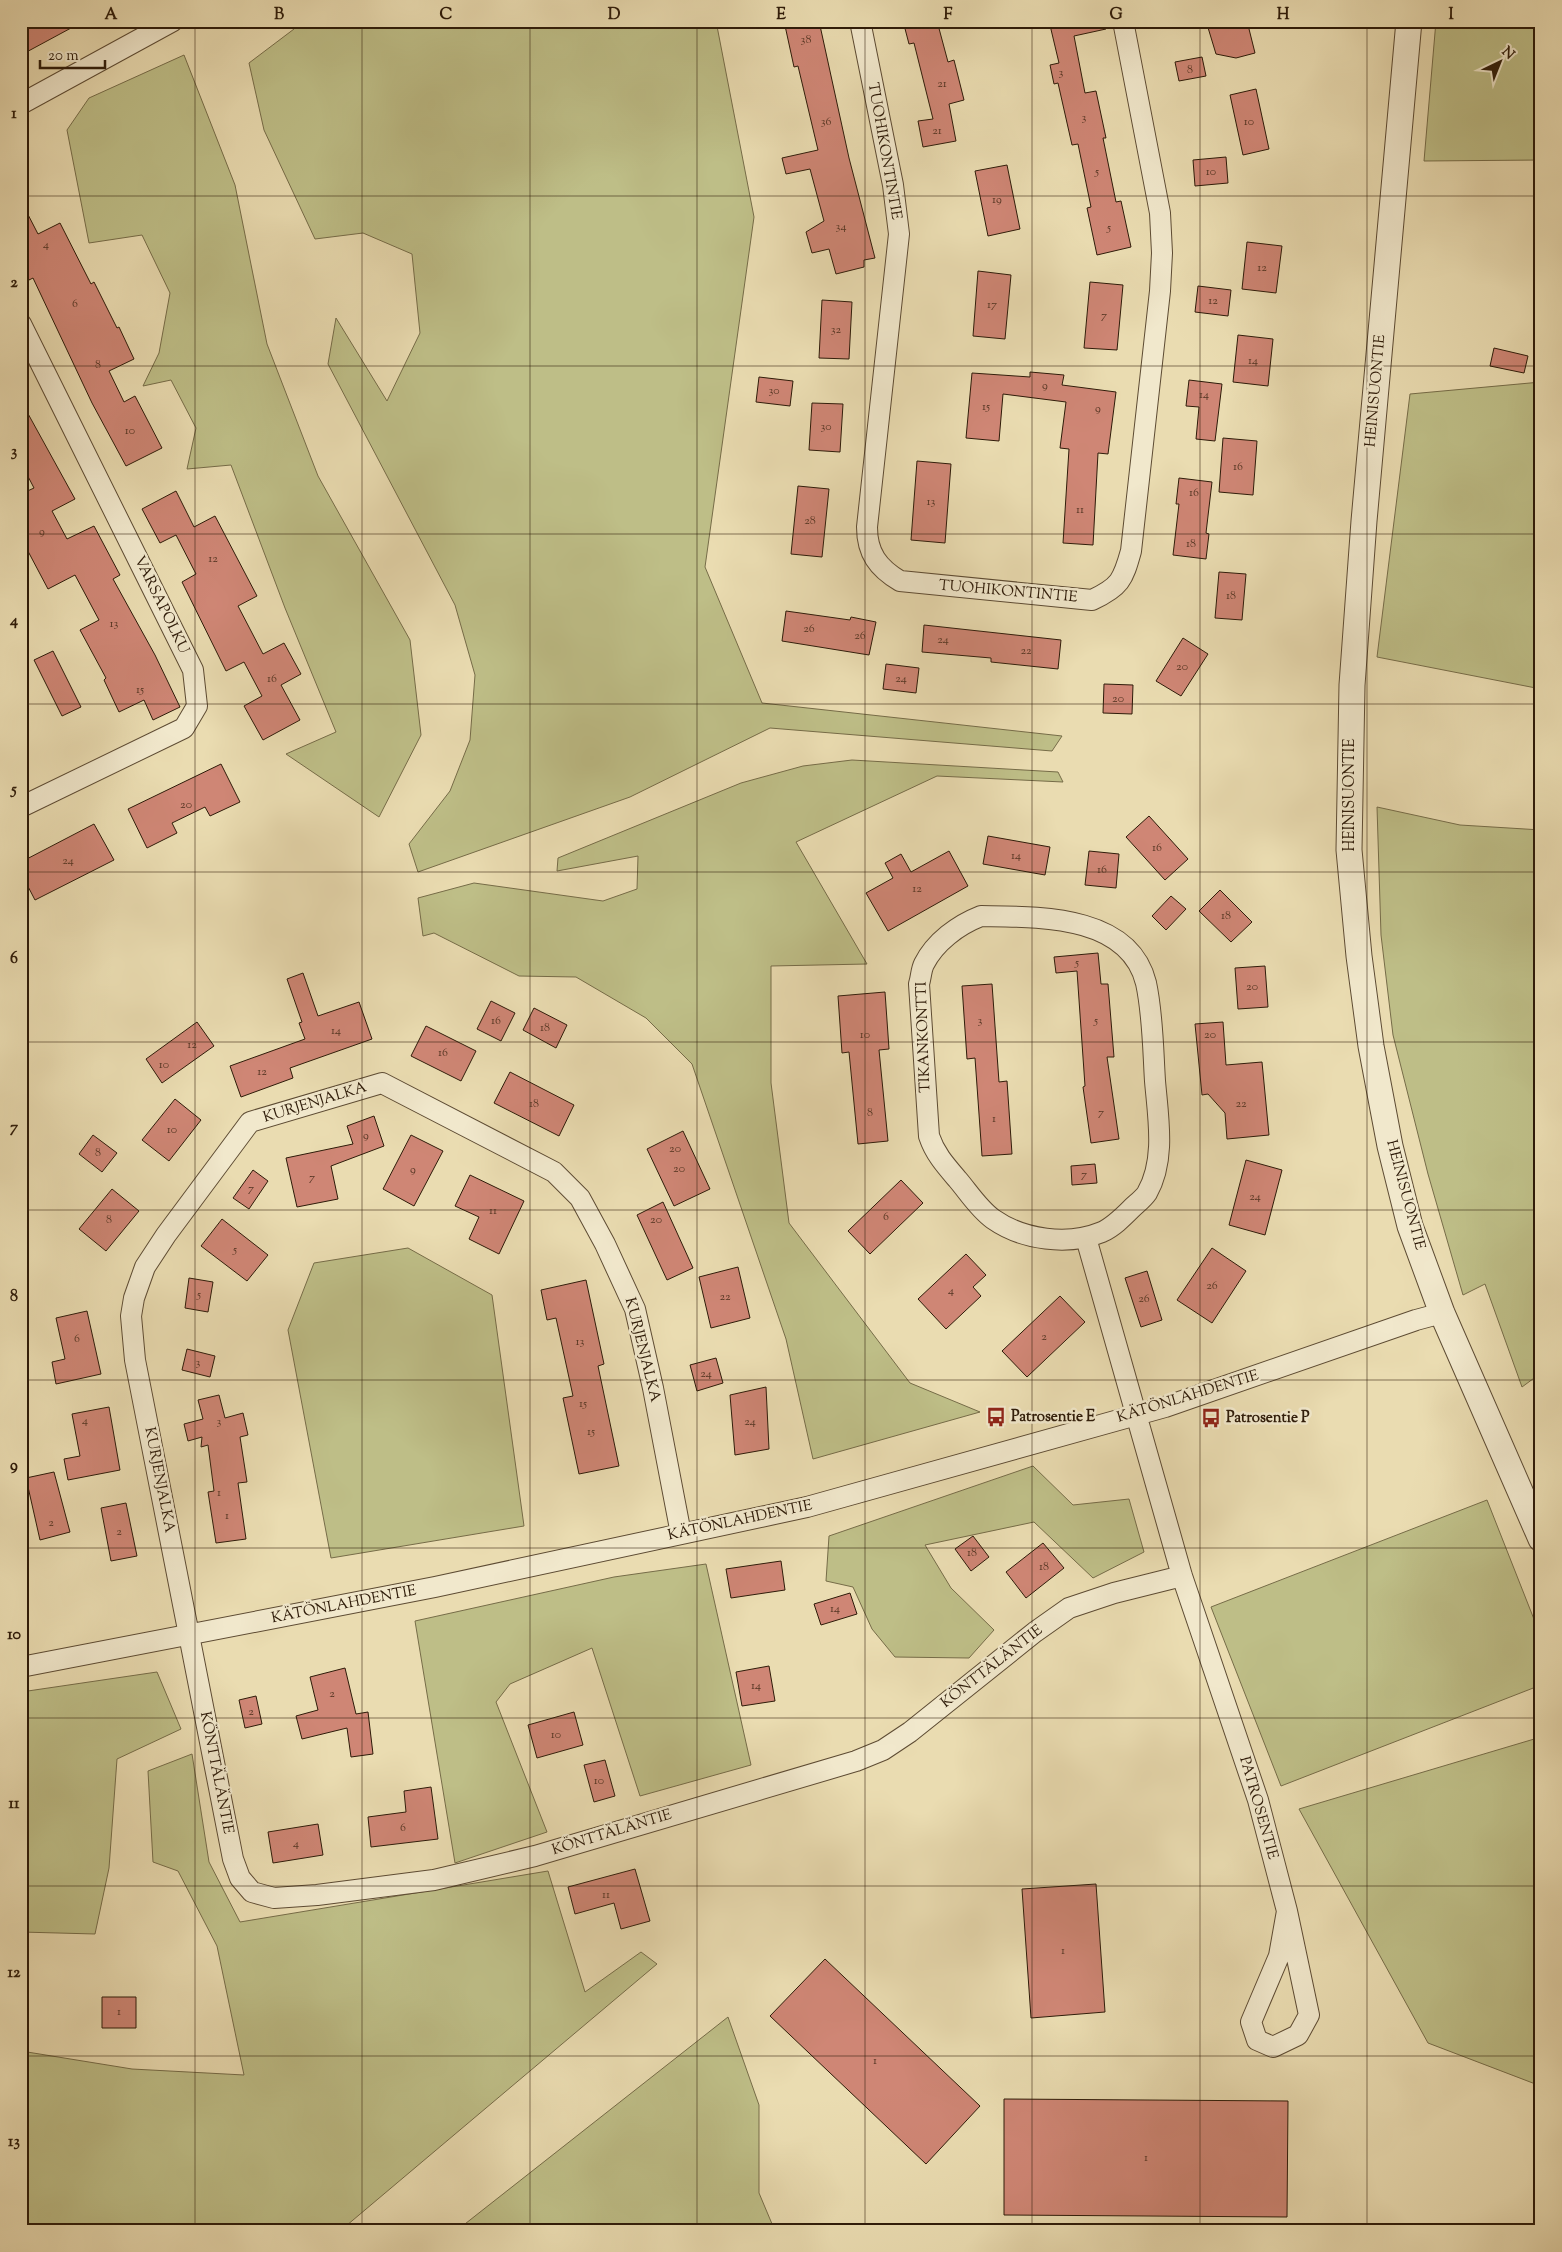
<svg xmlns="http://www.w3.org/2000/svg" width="1562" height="2252" viewBox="0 0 1562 2252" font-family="'Sorts Mill Goudy',serif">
	<rect width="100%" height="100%" fill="#eadcb1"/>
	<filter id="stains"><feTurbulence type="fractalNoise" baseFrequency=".004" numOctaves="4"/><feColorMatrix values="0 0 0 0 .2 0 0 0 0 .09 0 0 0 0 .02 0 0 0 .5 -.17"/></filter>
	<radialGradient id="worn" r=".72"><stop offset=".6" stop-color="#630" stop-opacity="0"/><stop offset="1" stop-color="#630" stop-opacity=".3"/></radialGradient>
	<path fill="#bebe87" stroke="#766c48" d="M293,21h423l38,196 -49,350 57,136 300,33 -10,15 -282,-23 -140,69 -212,75 -9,-28 41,-53 20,-51 5,-65 -20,-70 -127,-241 8,-46 51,83 33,-68 -8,-79 -49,-21 -48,6 -51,-109 -15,-67 45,-34z
		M1436,21h105v139l-117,1z
		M184,55l51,130 32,159 51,132 92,164 11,95 -42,82 -93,-63 50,-22 -51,-124 -54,-143 -44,4 9,-41 -25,-48 -28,6 16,-33 11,-60 -28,-58 -53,8 -22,-113 22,-32z
		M1541,382v307l-164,-32 33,-263z
		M852,760l206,12 5,10 -126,-6 -141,66 71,122 -96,2v117l18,140 121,160 70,29 -167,47 -27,-120 -94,-275 -46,-46 -70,-41 -57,-1 -85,-43 -11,3 -5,-38 56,-15 129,18 34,-12 1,-33 -81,15 1,-13 183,-75 62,-17z
		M1377,807l83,18 81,5v543l-19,14 -37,-103 -22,11 -35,-121 -35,-139 -12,-100z
		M408,1248l84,47 32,231 -193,32 -43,-228 26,-67z
		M1033,1466l40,39 56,-6 15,53 -51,26 -59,-56 -109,23 26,43 43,42 -25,28 -74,-1 -23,-28 -19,-42 -27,-6 3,-45z
		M1487,1500l54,137v48l-260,101 -70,-179z
		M706,1564l45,201 -111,31 -48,-148 -82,36 -14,18 51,130 -92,31 -40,-242 199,-44z
		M157,1672l24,57 -64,30 -8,109 -14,66 -74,-2v-240z
		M1541,1737v351l-3,-3 -110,-42 -129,-234z
		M192,1754l17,108 31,60 308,-51 37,121 56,-40 16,12 -317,267h-319v-180l111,18 112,6 -27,-129 -39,-75 -25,-9 -5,-91z
		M728,2017l31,88v88l16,38h-319z"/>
	<path fill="#cf8675" stroke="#2e1b09" d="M21,21h63l-63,34z
		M784,21h35l30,137 26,100 -11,2v7l-28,7 -7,-25 -17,4 -6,-21 18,-11 -14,-52 -24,5 -4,-16 36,-8 -20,-84 -4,1z
		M903,21h34l11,41 6,-2 10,40 -15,4 7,37 -33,6 -5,-26 15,-2 -19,-76 -5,1z
		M1049,21h56l1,8 -32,7 11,57 11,-2 10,47h-3l13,64 5,-1 10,46 -34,8 -10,-47 4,-1 -13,-63 -6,1 -14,-62 -4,1 -4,-19 9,-2z
		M1206,21h41l8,32 -19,5 -20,-4z
		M1202,57l4,19 -27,5 -4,-19z
		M1256,89l13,60 -26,6 -13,-60z
		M1226,157l2,26 -33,3 -2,-26z
		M1007,165l13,64 -32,7 -13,-65z
		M21,201l17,33 22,-11 31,61 3,-2 23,46 2,-1 15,32 -25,12 15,31 11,-6 27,52 -36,18 -34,-63 -59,-125 -4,2 -8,-16z
		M1247,242l35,4 -6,47 -34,-4z
		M978,271l33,4 -6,64 -32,-3z
		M1090,282l33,3 -6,65 -33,-2z
		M1198,286l33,4 -3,26 -33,-4z
		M822,300l30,2 -3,57 -30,-1z
		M1238,335l35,4 -5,47 -35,-4z
		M1494,348l34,8 -4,17 -34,-7z
		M1030,372l34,3 -2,10 54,7 -8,62 -10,-1 -5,92 -30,-2 6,-94 -9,-1 6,-46 -63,-8 -4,47 -33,-3 6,-65 58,4z
		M759,377l34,4 -3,25 -34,-4z
		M1189,380l33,4 -7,57 -19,-2 3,-32 -13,-1z
		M21,401l54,98 -23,12 15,28 27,-13 26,49 -7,4 42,76 25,52 -27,13 -9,-20 -25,12 -15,-32 2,-2 -26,-48 19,-10 -24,-45 -27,14 -27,-51v-44l13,-6 -13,-25z
		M812,403l31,1 -3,48 -31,-2z
		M1223,438l34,3 -4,54 -34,-3z
		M917,461l34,3 -6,79 -34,-3z
		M1179,478l33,4 -6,51 3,1 -3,25 -33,-4 6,-51h-3z
		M798,486l31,3 -7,68 -31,-3z
		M176,491l18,36 21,-11 42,80 -19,10 25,48 21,-11 17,31 -20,11 19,35 -37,20 -19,-34 18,-10 -18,-34 -18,9 -44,-89 14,-8 -20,-39 -16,8 -18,-34z
		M1219,572l27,2 -4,46 -27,-2z
		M786,611l64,9 1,-3 25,5 -7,33 -87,-14z
		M924,625l137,15 -3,29 -67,-7v-4l-69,-6z
		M1183,638l25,16 -27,42 -25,-15z
		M53,651l28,56 -19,9 -28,-56z
		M886,664l33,4 -3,25 -33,-4z
		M1104,684l29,1 -1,29 -29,-1z
		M221,764l19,38 -30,14 -5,-9 -33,16 5,10 -30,15 -19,-39z
		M1149,816l39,43 -23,21 -39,-43z
		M94,824l20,36 -79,40 -14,-27v-11z
		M988,836l62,11 -5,28 -62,-11z
		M949,851l19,35 -80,45 -22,-38 27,-15 -8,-15 16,-9 10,18z
		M1089,851l30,3 -3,34 -31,-3z
		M1220,890l32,32 -21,20 -32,-31z
		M1171,896l15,13 -20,21 -14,-14z
		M1098,953l3,31h7l6,73h-7l12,82 -28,4 -8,-56 2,-1 -8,-115 -21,2 -2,-16z
		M1265,966l3,41 -30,2 -3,-41z
		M303,973l15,43 41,-14 13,37 -82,29 3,10 -52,19 -11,-31 75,-27 -6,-16 3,-1 -15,-43z
		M992,984l7,98 8,-1 5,73 -30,2 -7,-98 -8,1 -5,-73z
		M885,992l4,57 -10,1 9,91 -30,3 -9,-92 -7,1 -4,-57z
		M491,1001l24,12 -14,28 -24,-12z
		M534,1008l33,17 -11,23 -33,-18z
		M197,1022l17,24 -52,37 -16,-24z
		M1223,1022l3,43 36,-3 7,73 -42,4 -2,-26 -17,-19 -6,1 -7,-71z
		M426,1026l50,25 -15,30 -50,-25z
		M510,1072l64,33 -15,31 -65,-33z
		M175,1099l26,21 -32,41 -27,-21z
		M374,1116l10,30 -53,20 7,33 -41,8 -11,-49 67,-14 -6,-18z
		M683,1131l27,58 -36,17 -27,-57z
		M93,1135l24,18 -15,19 -23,-18z
		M411,1135l32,16 -29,55 -31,-17z
		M1246,1160l36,10 -17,65 -36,-10z
		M1095,1164l2,19 -25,2 -1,-19z
		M253,1170l15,11 -19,28 -16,-11z
		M470,1175l54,26 -25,53 -30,-15 10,-22 -24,-11z
		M901,1180l22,23 -53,51 -22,-23z
		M112,1189l27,22 -33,40 -27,-22z
		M663,1202l30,66 -26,12 -30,-65z
		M222,1219l46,36 -21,26 -46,-35z
		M1212,1248l34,23 -34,52 -35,-23z
		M966,1254l20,21 -13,12 8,9 -35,33 -28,-30z
		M738,1267l12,51 -39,10 -12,-51z
		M1147,1271l15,49 -21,7 -16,-49z
		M189,1278l24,4 -5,30 -23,-4z
		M586,1280l18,84 -6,2 21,100 -40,8 -16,-76 10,-2 -17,-78 -9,2 -6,-30z
		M1060,1296l25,26 -58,55 -25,-26z
		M87,1311l14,63 -45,10 -4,-22 13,-3 -9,-41z
		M187,1349l28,7 -5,21 -28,-7z
		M716,1358l7,25 -26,8 -7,-26z
		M766,1387l3,62 -34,6 -5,-60z
		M219,1395l6,23 18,-5 5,22 -8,2 7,45 -9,1 8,56 -30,4 -8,-51 6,-1 -6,-46 -7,2 1,-10 -14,4 -4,-17 19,-5 -5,-19z
		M109,1407l11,63 -52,10 -4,-21 16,-3 -8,-42z
		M54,1472l16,60 -30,8 -14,-62z
		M126,1503l11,53 -26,5 -10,-53z
		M973,1536l16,21 -18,14 -16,-22z
		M1043,1543l21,25 -38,30 -20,-26z
		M781,1561l4,29 -54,8 -5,-29z
		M850,1593l7,21 -36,11 -7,-21z
		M769,1666l6,35 -33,5 -6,-34z
		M345,1668l11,46 12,-2 5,42 -22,3 -4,-29 -45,11 -6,-23 22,-6 -8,-33z
		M256,1696l6,28 -17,4 -6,-28z
		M574,1712l9,33 -46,13 -9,-33z
		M605,1760l10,36 -21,6 -10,-37z
		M431,1787l7,52 -67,8 -3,-30 38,-5 -2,-21z
		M318,1824l5,31 -50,8 -5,-31z
		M635,1869l15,52 -29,8 -7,-26 -39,11 -7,-27z
		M1096,1884l9,128 -74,6 -9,-129z
		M825,1959l155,147 -54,58 -156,-148z
		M102,1997h34v31h-34z
		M1004,2099l284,2 -1,116 -283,-2z"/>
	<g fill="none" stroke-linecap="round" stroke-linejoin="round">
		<defs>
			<path id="minor" d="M860,21l33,164 6,49 -32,293c0,26 11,41 33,54l192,19c28,-13 31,-20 39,-49l29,-260 2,-38 -2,-40 -37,-192
				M21,104l152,-83
				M21,324l172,346 4,36 -13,22 -163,79
				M981,916c56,1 148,-2 165,67 7,32 7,67 9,98 3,36 11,79 -8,112 -4,6 -11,11 -16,16 -9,9 -18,18 -29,23 -34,14 -79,8 -109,-13 -14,-10 -24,-26 -35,-39 -12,-14 -23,-26 -29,-44l-10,-152c2,-6 2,-14 5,-20 11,-22 34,-39 57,-48z
				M1086,1238l96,338 76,224 29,111 -8,45 -28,66 6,18 16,7 25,-12 11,-20 -22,-104
				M681,1534l-28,-146 -18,-79 -30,-65 -25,-46 -26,-26 -172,-89 -132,39 -84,113 -21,32 -11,31 -3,18 4,44 98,499 7,19 12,14 22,6 43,-3 117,-15 101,-24 321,-95 27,-11 27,-18 125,-100 34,-24 45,-15 68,-17
				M21,1667l414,-80 372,-80 358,-100 251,-87 26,-7"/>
			<path id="tertiary" d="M1409,21l-45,500 -12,164 -3,165 10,106 12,90 19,100 20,80 32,87 99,226"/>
		</defs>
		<use href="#minor" stroke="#5d4b33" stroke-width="22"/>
		<use href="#tertiary" stroke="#5d4b33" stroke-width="27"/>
		<use href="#minor" stroke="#f1e8cc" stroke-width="20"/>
		<use href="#tertiary" stroke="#f1e8cc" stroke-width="25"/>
	</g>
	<path fill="none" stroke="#2e1b09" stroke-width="1" stroke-opacity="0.55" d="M195,21v2210M362,21v2210M530,21v2210M697,21v2210M865,21v2210M1032,21v2210M1200,21v2210M1367,21v2210M21,196h1520M21,366h1520M21,534h1520M21,704h1520M21,872h1520M21,1042h1520M21,1210h1520M21,1380h1520M21,1548h1520M21,1718h1520M21,1886h1520M21,2056h1520"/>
	<defs>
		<symbol id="bus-bare" viewBox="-9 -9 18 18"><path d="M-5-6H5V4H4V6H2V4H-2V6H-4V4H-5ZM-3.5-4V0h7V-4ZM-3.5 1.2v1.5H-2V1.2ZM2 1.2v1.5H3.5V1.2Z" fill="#8f2418" stroke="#f1e8cc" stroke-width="2.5" paint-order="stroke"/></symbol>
	</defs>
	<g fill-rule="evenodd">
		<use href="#bus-bare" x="982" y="1403" width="28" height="28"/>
		<use href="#bus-bare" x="1197" y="1404" width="28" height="28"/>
	</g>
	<g text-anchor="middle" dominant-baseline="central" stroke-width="5" stroke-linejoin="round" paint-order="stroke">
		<g font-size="12" fill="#563624">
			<text x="806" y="40">38</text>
			<text x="1190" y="70">8</text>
			<text x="1061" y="73">3</text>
			<text x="942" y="84">21</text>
			<text x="1084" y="118">3</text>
			<text x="826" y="122">36</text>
			<text x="1249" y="122">10</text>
			<text x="937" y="131">21</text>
			<text x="1097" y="172">5</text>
			<text x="1211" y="172">10</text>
			<text x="997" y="200">19</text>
			<text x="841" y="227">34</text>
			<text x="1109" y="228">5</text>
			<text x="46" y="245">4</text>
			<text x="1262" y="268">12</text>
			<text x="1213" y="301">12</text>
			<text x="75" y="304">6</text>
			<text x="992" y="305">17</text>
			<text x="1104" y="316">7</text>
			<text x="836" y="330">32</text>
			<text x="1253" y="361">14</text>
			<text x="98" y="365">8</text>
			<text x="1045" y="386">9</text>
			<text x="774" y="391">30</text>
			<text x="1204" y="395">14</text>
			<text x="986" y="407">15</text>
			<text x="1098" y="409">9</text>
			<text x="826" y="427">30</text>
			<text x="130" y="431">10</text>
			<text x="1238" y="467">16</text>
			<text x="1194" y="493">16</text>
			<text x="931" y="502">13</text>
			<text x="1080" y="510">11</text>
			<text x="810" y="521">28</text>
			<text x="42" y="532">9</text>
			<text x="1191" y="544">18</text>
			<text x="213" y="559">12</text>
			<text x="1231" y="596">18</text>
			<text x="114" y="624">13</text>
			<text x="809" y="629">26</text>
			<text x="860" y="636">26</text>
			<text x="943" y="640">24</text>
			<text x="1026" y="651">22</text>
			<text x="1182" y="667">20</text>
			<text x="272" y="679">16</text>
			<text x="901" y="679">24</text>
			<text x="140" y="690">15</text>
			<text x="1118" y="699">20</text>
			<text x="186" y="805">20</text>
			<text x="1157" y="848">16</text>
			<text x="1016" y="856">14</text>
			<text x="68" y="861">24</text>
			<text x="1102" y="870">16</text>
			<text x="917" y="889">12</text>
			<text x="1226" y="916">18</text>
			<text x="1077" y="963">5</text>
			<text x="1252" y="987">20</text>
			<text x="496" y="1021">16</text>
			<text x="980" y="1021">3</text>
			<text x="1096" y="1021">5</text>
			<text x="545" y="1028">18</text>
			<text x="336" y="1031">14</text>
			<text x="865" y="1035">10</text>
			<text x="1210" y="1035">20</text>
			<text x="192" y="1045">12</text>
			<text x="443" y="1053">16</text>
			<text x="164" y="1065">10</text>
			<text x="262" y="1072">12</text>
			<text x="534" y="1104">18</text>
			<text x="1241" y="1104">22</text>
			<text x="870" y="1113">8</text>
			<text x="1101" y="1113">7</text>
			<text x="994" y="1119">1</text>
			<text x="172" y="1130">10</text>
			<text x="366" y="1136">9</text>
			<text x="675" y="1149">20</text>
			<text x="98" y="1153">8</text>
			<text x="679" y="1169">20</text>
			<text x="413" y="1170">9</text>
			<text x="1084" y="1175">7</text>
			<text x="312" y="1178">7</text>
			<text x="251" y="1189">7</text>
			<text x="1255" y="1197">24</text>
			<text x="493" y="1211">11</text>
			<text x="886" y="1217">6</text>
			<text x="109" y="1220">8</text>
			<text x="656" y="1220">20</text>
			<text x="235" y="1250">5</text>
			<text x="1212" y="1286">26</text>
			<text x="951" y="1291">4</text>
			<text x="199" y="1295">5</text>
			<text x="725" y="1297">22</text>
			<text x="1144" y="1299">26</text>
			<text x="1044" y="1337">2</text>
			<text x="77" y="1339">6</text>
			<text x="580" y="1342">13</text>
			<text x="198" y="1363">3</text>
			<text x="706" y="1374">24</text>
			<text x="583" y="1404">15</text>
			<text x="85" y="1421">4</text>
			<text x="219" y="1422">3</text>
			<text x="750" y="1422">24</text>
			<text x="591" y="1432">15</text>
			<text x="219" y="1493">1</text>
			<text x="227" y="1516">1</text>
			<text x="51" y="1523">2</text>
			<text x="119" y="1532">2</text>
			<text x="972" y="1553">18</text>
			<text x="1044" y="1567">18</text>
			<text x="835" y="1609">14</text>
			<text x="756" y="1686">14</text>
			<text x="332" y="1694">2</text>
			<text x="251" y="1712">2</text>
			<text x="556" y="1735">10</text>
			<text x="599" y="1781">10</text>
			<text x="403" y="1828">6</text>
			<text x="296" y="1844">4</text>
			<text x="606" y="1895">11</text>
			<text x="1063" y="1951">1</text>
			<text x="119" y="2012">1</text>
			<text x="875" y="2061">1</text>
			<text x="1146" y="2158">1</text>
		</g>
		<g font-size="15" fill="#2e1b09" stroke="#f1e8cc">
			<text transform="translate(884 151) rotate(80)">TUOHIKONTINTIE</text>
			<text transform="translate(1376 391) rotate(-85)">HEINISUONTIE</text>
			<text transform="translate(1008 592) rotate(5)">TUOHIKONTINTIE</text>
			<text transform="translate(161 605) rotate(64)">VARSAPOLKU</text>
			<text transform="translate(1350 795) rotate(-90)">HEINISUONTIE</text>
			<text transform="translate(924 1037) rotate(-92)">TIKANKONTTI</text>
			<text transform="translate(315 1103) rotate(-17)">KURJENJALKA</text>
			<text transform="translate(1405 1195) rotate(75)">HEINISUONTIE</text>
			<text transform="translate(642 1350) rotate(76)">KURJENJALKA</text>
			<text transform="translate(1188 1397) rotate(-17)">KÄTÖNLAHDENTIE</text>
			<text transform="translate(159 1480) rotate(79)">KURJENJALKA</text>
			<text transform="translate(740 1521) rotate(-12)">KÄTÖNLAHDENTIE</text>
			<text transform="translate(344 1605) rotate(-11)">KÄTÖNLAHDENTIE</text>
			<text transform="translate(992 1667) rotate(-38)">KÖNTTÄLÄNTIE</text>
			<text transform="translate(216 1773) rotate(79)">KÖNTTÄLÄNTIE</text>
			<text transform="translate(1258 1808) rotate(74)">PATROSENTIE</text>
			<text transform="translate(612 1833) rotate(-17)">KÖNTTÄLÄNTIE</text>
		</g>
		<g font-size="15" font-weight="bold" fill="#2e1b09" stroke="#f1e8cc" text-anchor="start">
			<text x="1011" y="1417">Patrosentie E</text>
			<text x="1226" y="1418">Patrosentie P</text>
		</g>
	</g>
	<rect width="1562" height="2252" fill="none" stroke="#eadcb1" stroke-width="55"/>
	<g transform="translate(1500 62) rotate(43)" stroke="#f1e8cc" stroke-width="4" paint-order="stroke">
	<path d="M0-4L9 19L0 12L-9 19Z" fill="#2e1b09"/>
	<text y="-8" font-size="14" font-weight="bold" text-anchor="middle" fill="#2e1b09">N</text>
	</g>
	<path d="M40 60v8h65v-8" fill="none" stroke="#2e1b09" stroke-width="2.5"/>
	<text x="48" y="60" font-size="15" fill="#2e1b09" stroke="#f1e8cc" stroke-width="4" paint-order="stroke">20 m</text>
	<rect x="28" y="28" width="1506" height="2196" fill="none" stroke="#2e1b09" stroke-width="2"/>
	<g font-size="16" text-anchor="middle" font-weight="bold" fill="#2e1b09">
		<text x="111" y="19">A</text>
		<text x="279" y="19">B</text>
		<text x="446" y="19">C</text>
		<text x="614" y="19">D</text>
		<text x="781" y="19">E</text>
		<text x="948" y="19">F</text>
		<text x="1116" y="19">G</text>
		<text x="1283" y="19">H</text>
		<text x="1451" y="19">I</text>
		<text x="14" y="118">1</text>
		<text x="14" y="287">2</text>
		<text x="14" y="456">3</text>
		<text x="14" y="625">4</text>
		<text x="14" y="794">5</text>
		<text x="14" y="963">6</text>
		<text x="14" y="1132">7</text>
		<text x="14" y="1301">8</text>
		<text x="14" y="1470">9</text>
		<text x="14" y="1639">10</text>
		<text x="14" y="1808">11</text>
		<text x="14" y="1977">12</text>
		<text x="14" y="2146">13</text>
	</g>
	<rect width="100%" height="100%" filter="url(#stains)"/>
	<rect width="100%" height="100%" fill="url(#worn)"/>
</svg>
